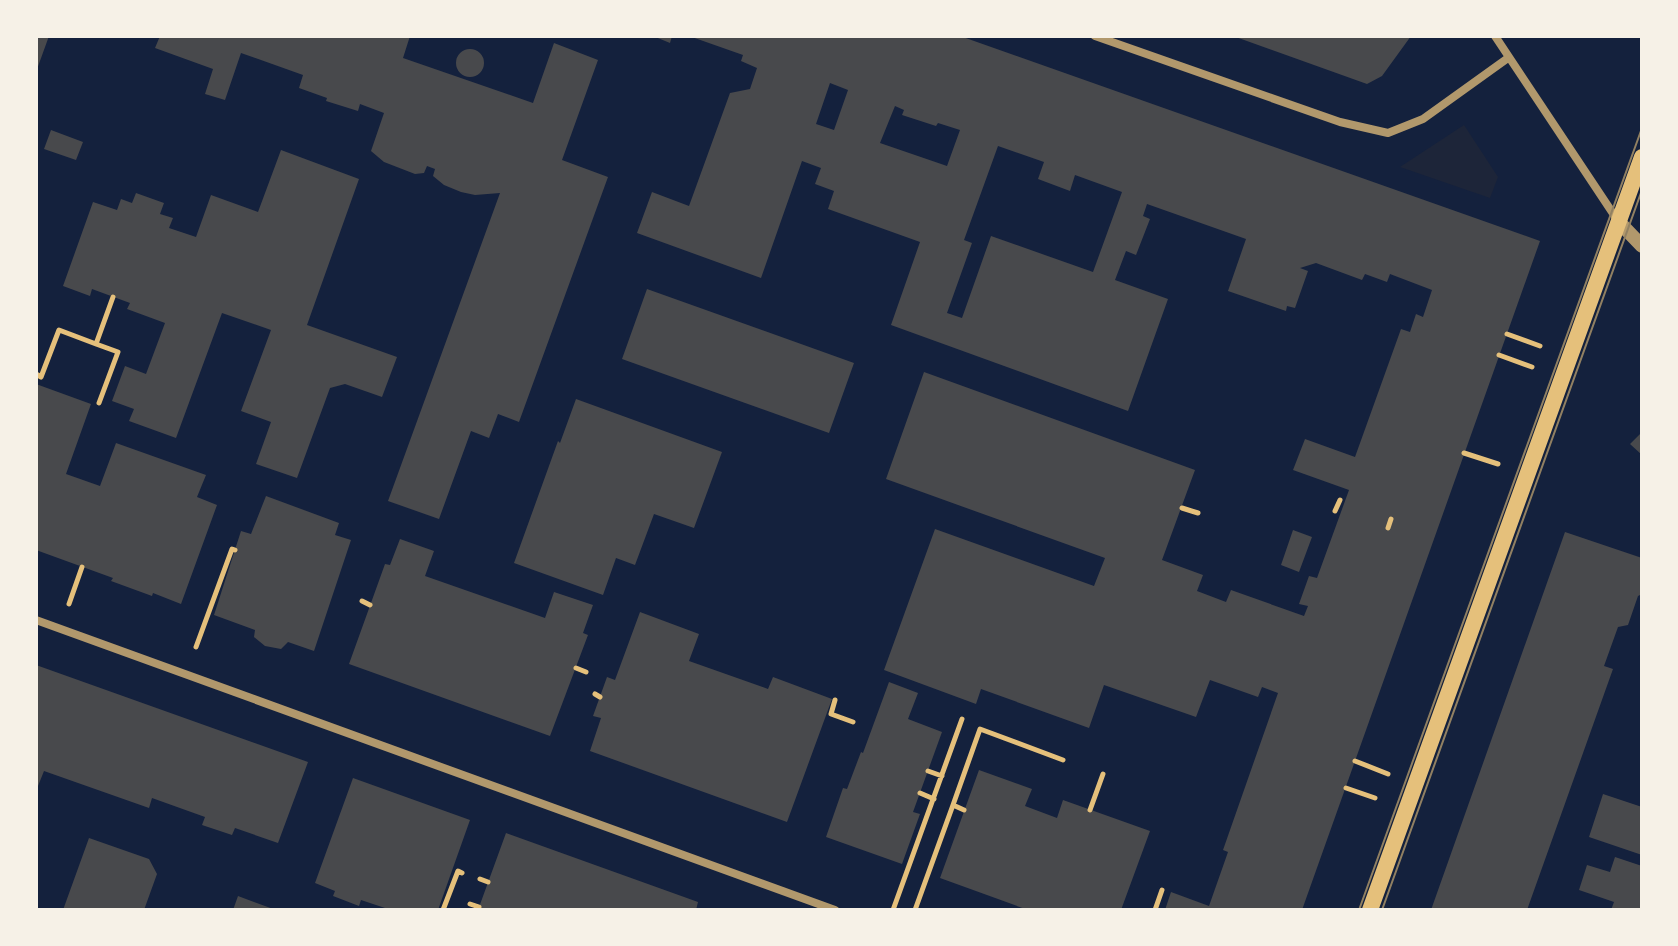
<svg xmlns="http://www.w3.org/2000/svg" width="1678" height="946" viewBox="0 0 1678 946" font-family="'Exo 2',sans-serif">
	<rect width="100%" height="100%" fill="#14213d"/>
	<path fill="#1d2539" d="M1464,125l34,52 -8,21 -90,-31z"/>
	<path fill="#48494c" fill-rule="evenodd" d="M36,36h13l-13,36z
		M160,36h250l-7,22 130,45 21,-60 44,17 -36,100 46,17 -89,245 -21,-8 -9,24 -18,-7 -32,88 -51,-18 112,-308 -25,2 -14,-3 -17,-7 -11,-9 2,-7 -8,-3 -3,7 -9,1 -31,-12 -13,-11 13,-38 -24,-9 -2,7 -32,-10 1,-3 -28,-10 4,-13 -62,-22 -16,47 -20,-6 8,-25 -58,-21z
		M653,36h19l-2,7z
		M689,36h271l580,205 -238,669h-137l6,-18 38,14 19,-54 -5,-2 55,-157 -16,-6 -4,10 -48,-17 -14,37 -92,-32 -15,43 -108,-39 -5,15 -92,-34 51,-141 159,57 11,-28 -219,-79 38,-107 271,98 -33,90 41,15 -6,16 29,11 5,-12 73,26 4,-10 -9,-2 10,-28 8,2 32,-88 -56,-20 12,-31 50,18 46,-128 9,3 6,-18 7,3 9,-27 -42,-16 -3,8 -22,-8 -3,6 -46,-17 -16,5 8,3 -13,37 -8,-2 -1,5 -58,-20 18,-52 -99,-35 -4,12 7,3 -14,36 -10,-4 -11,29 53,19 -40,112 -237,-86 29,-83 -92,-33 6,-18 -19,-7 6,-16 -19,-7 -41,117 -124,-45 15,-41 37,14 41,-113 20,-4 7,-21 -16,-7 2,-6zM830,83l18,7 -14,40 -18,-6zM895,106l9,4 -2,5 34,11 2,-3 22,7 -13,36 -67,-23zM998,146l46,16 -6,17 32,12 5,-16 47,17 -29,80 -102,-36 -29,82 -15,-5 25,-70 -8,-3z
		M1233,36h178l-29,40 -15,8z
		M456 63a14 14 0 1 1 28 0a14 14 0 1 1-28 0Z
		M51,130l32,12 -7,18 -32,-11z
		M281,150l78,29 -52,146 90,32 -15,40 -37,-13 -15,4 -33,90 -41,-14 15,-42 -30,-11 30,-81 -49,-17 -46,125 -47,-17 5,-12 -22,-8 13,-35 21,8 19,-51 -38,-14 3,-6 -38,-14 -2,7 -27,-10 30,-84 24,8 4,-11 11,4 4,-10 28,10 -4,11 13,4 -4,10 27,9 15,-42 47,17z
		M647,289l207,74 -25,70 -207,-74z
		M36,384l55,20 -25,70 34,12 16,-43 90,32 -9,22 20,8 -36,99 -28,-11 -1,3 -41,-15 2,-3 -77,-28z
		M576,399l146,53 -28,76 -40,-14 -19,51 -19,-7 -13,37 -89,-32 44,-122 2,2z
		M1642,432v23l-12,-11z
		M266,496l73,27 -4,12 16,5 -37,111 -26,-9 -7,7 -16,-3 -11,-9 1,-7 -41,-15 27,-84 10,3z
		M1293,530l19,7 -13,35 -18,-7z
		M1565,532l77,26v36l-4,2 -10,29 -10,2 -14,39 9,3 -86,241h-96z
		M400,539l34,12 -9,25 120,42 9,-26 39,13 -10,28 5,2 -38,101 -201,-72 36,-100 5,1z
		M640,612l59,22 -10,27 79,28 5,-12 59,22 -45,123 -197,-71 11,-33 -8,-2 14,-39 8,3z
		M36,665l272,97 -30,81 -43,-15 -3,7 -30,-10 3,-8 -53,-19 -3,10 -105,-37 -6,15h-2z
		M889,682l29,11 -10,26 34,13 -29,80 7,2 -18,50 -76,-27 17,-49 4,1 14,-37 2,1z
		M979,770l53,19 -7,17 32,12 6,-18 87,31 -29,79h-93l-88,-32z
		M353,778l117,42 -32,90h-47l-30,-10 -2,6 -26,-10 2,-5 -20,-8z
		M1603,794l39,13v48l-53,-18z
		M506,833l192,69 -2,8h-218z
		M89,838l60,21 8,15 -13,36h-81z
		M1615,857l27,9v44h-31l3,-8 -35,-12 8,-25 23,7z
		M238,896l38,14h-43z"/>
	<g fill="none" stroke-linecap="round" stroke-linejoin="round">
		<path stroke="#e5c07b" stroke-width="5" d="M1507,334l33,12
			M96,344l22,8 -19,51
			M1499,355l33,12
			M36,374l5,3 18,-47 37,14 17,-47
			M1464,453l34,11
			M1182,508l16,5
			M1335,511l5,-11
			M1388,528l3,-9
			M362,601l8,4
			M69,604l13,-37
			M196,647l36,-98 3,1
			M576,668l10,4
			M595,694l5,3
			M835,700l-4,14 22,8
			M1355,761l33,13
			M928,771l14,5
			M1346,788l29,10
			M920,793l14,6
			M953,805l27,-76 83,31
			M1090,810l13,-36
			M480,879l8,3
			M470,904l9,3
			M443,910l15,-39 4,2
			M893,910l69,-191
			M915,910l38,-105 11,5
			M1155,910l7,-20"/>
		<path stroke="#b1986c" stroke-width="8" d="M1095,36l245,86 48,11 35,-14 85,-61
			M1495,36l123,185
			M36,620l799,290"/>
		<path stroke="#b1986c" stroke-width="14" d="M1618,221l24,25"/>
		<path stroke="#e5c07b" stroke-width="16" d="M1370,910l272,-753"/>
		<path stroke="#918062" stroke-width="2" d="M1359,910l283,-782
			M1382,910l260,-720"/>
	</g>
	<rect width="1678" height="946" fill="none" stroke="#f6f1e7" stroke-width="76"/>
</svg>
